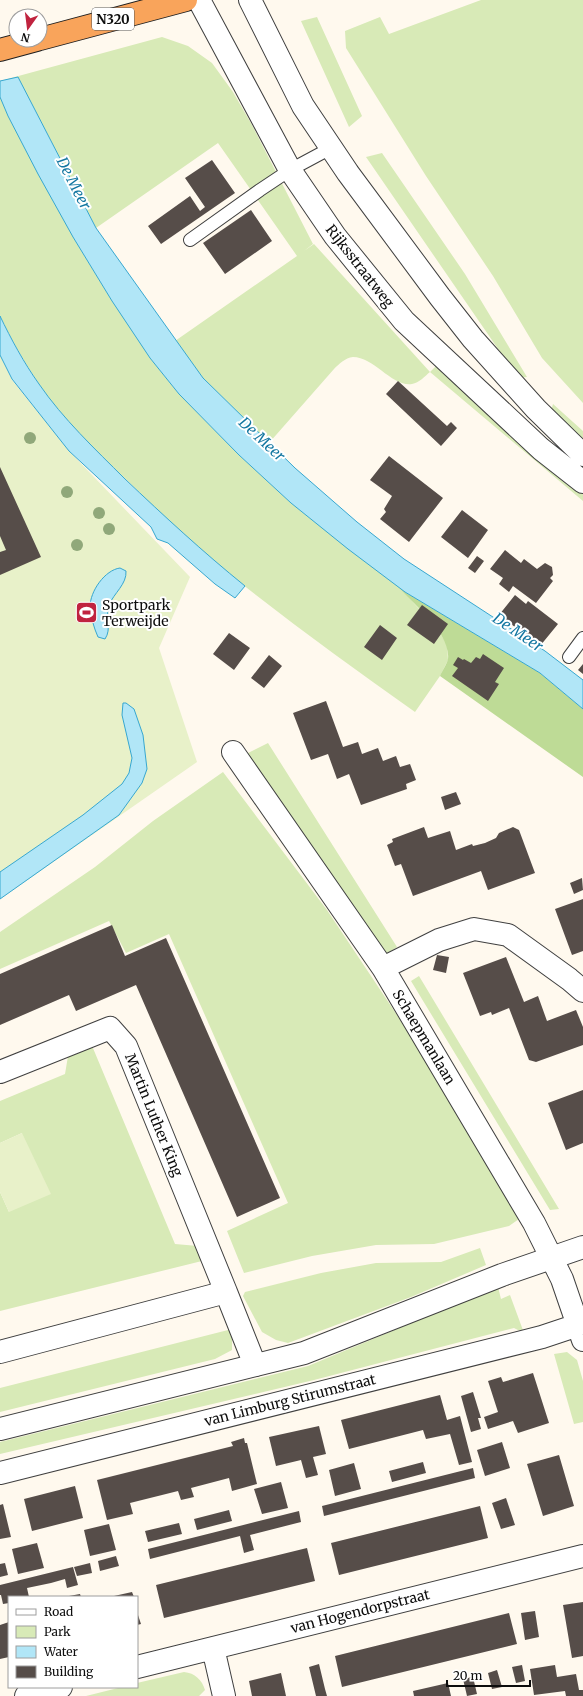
<svg xmlns="http://www.w3.org/2000/svg" width="583" height="1696" viewBox="0 0 583 1696" font-family="Merriweather,serif">
	<rect width="100%" height="100%" fill="#fff9ee"/>
	<path fill="#d8eab7" d="M481,0h102v403l-41,-45 -49,-82 -67,-100 -80,-128 -1,-17 35,-14 9,17z
		M317,17l45,99 -13,11 -48,-106z
		M162,37l26,9 24,17 21,29 19,33 61,119 -9,7 10,-7 116,128 7,-7 146,126v10l-153,-129c-5,4 -11,11 -18,12 -20,3 -38,-27 -59,-27 -8,1 -14,7 -19,12l-65,74 -66,-65 -28,-37 122,-85 -79,-113 -122,85 -62,-120 39,129 39,64 38,57 29,36 60,61 52,48 104,80 40,43 12,18 1,16 -8,16 -25,36c-69,-49 -137,-98 -203,-152 -26,-22 -51,-46 -75,-70 -34,-33 -71,-66 -98,-106 -15,-22 -28,-45 -39,-68v-235z
		M382,153l83,121 62,103 -9,1 -152,-221z
		M553,404l30,27v10l-32,-30z
		M268,743l129,204 -12,8 -139,-201z
		M223,772l104,138 84,126 108,183 -10,7 -75,18 -58,1 -64,11 -68,17 -17,-42 61,-28 -119,-269 -43,19 -17,-32 -109,48v-37l95,-65 58,-46z
		M419,976l140,233 -9,1 -139,-229z
		M90,1041l85,203 23,2 8,14 -206,51v-119l9,20 13,-79 -22,10v-42l65,-27 4,-24z
		M480,1248l6,17 -75,32 -123,46 -12,-3 -14,-8 -19,-36 2,-4 76,-19 55,-10 65,-1z
		M498,1287l3,12 9,-4 14,38 -10,-5 -200,52 -314,74v-12l308,-76z
		M232,1329v21l-17,9 -215,53v-24z
		M567,1352l10,8 6,21v41l-9,2 -20,-70z
		M184,1672c11,1 18,8 21,18l-6,6h-113l36,-9h15v-4z"/>
	<path fill="#bedb96" d="M395,583l10,9 135,81 43,36v68l-143,-101c2,-5 7,-12 8,-17 3,-27 -37,-56 -53,-76z"/>
	<path fill="#e8f1c9" d="M0,355l12,25 57,71 121,126 -31,71 38,114 -197,137z
		M22,1133l29,61 -42,18 -9,-20v-49z"/>
	<path fill="#b1e6f7" stroke="#37a7d0" d="M18,77l78,151 107,150 92,90 62,54 47,37 141,92 38,29v29l-43,-36 -135,-81 -57,-43 -57,-46 -52,-48 -60,-61 -29,-36 -38,-57 -39,-64 -35,-63 -30,-58 -8,-19v-16z
		M0,316c11,23 24,47 39,68 24,35 56,65 86,95 39,37 78,73 120,107l-10,12 -20,-14 -47,-41 -11,-4 -6,-12 -82,-76 -57,-72 -12,-24z
		M120,568l6,3c1,13 -12,22 -17,34 -4,12 3,24 -4,34l-7,-2c-4,-9 -7,-19 -8,-30 0,-16 15,-37 30,-39z
		M123,703h3l8,6 9,26 4,34 -5,14 -23,32 -119,84v-27l83,-57 39,-31 7,-11 3,-15 -10,-43z"/>
	<path fill="#564d49" d="M212,160l23,33 -74,51 -13,-18 42,-30 10,15 5,-4 -20,-29z
		M251,210l21,31 -47,33 -22,-31z
		M398,381l49,45 4,-4 6,6 -16,18 -55,-52z
		M389,456l54,42 -34,44 -29,-23 6,-7 -2,-3 8,-13 -22,-16z
		M0,467l41,90 -41,18v-23l6,-2 -6,-14z
		M462,510l26,20 -20,28 -27,-21z
		M505,550l16,13 3,-4 13,10 8,-6 7,4 1,8 -3,3 3,3 -17,22 -23,-17 -4,6 -10,-8 4,-6 -13,-9z
		M477,556l7,5 -9,12 -7,-5z
		M515,595l11,9 2,-3 30,23 -18,22 -41,-31z
		M422,605l26,19 -14,20 -27,-19z
		M380,625l17,13 -15,22 -18,-13z
		M229,633l21,15 -16,22 -21,-16z
		M483,654l21,14 -9,14 4,2 -11,17 -36,-25 6,-8 -5,-3 5,-8 5,3 1,-1 7,4 5,-6 4,2z
		M269,655l13,11 -18,22 -13,-10z
		M583,664v10l-5,-4z
		M326,701l17,46 15,-5 4,12 16,-6 5,13 13,-5 4,11 10,-3 6,16 -10,4 1,5 -46,16 -12,-31 -12,5 -9,-25 -17,6 -18,-47z
		M456,792l5,12 -16,6 -4,-13z
		M424,827l4,11 22,-7 6,19 16,-6 1,2 12,-3 11,-5 3,-5 14,-6 6,3 16,43 -47,17 -7,-19 -68,25 -12,-32 -6,2 -8,-21 6,-3 -1,-3z
		M582,878l1,12 -9,4 -4,-11z
		M583,899v52l-11,4 -17,-46z
		M112,925l13,31 41,-18 114,260 -43,19 -101,-232 -60,26 -7,-16 -69,30v-51z
		M437,955l12,2 -3,16 -13,-3z
		M506,957l18,45 14,-6 9,25 29,-11 7,17v18l-47,17 -7,-2 -20,-52 -17,7 -1,-3 -11,4 -17,-43z
		M583,1090v53l-17,7 -18,-47z
		M533,1373l16,50 -31,10 -5,-12 -25,8 -4,-12 14,-5 -10,-31 13,-4 2,5z
		M473,1392l8,26h-3l3,11 -10,3 -10,-36z
		M440,1395l7,25 13,-4 12,46 -13,3 -9,-31 -24,5 -3,-9 -74,19 -8,-29z
		M319,1426l7,28 -13,3 5,18 -12,3 -5,-18 -25,6 -7,-29z
		M244,1438l1,5h2l10,41 -25,7 -3,-13 -38,10 3,9 -13,3 -3,-9 -48,12 3,11 -26,6 -10,-40 136,-34 -2,-4z
		M502,1442l8,26 -25,8 -8,-26z
		M559,1455l15,51 -31,10 -16,-52z
		M423,1462l3,11 -34,9 -3,-11z
		M354,1463l7,26 -26,7 -6,-26z
		M473,1468l2,10 -151,38 -2,-10z
		M281,1482l7,26 -26,6 -8,-25z
		M75,1486l8,32 -51,13 -8,-32z
		M506,1498l9,27 -14,4 -9,-26z
		M3,1504l8,33 -11,2v-34z
		M480,1506l8,32 -149,37 -8,-32z
		M229,1510l3,11 -35,9 -3,-11z
		M299,1511l2,11 -51,13 4,15 -10,3 -4,-17 -90,23 -2,-10z
		M179,1523l3,11 -34,8 -3,-11z
		M109,1524l7,26 -26,6 -6,-26z
		M37,1543l7,25 -26,6 -6,-25z
		M307,1548l8,33 -151,37 -8,-33z
		M116,1556l3,10 -19,5 -2,-10z
		M5,1563l3,12 -8,2v-13z
		M90,1563l2,10 -15,3 -3,-9z
		M73,1567l5,18 -11,3 -2,-9 -14,4 -24,5 2,9h-20v6l-6,1 -2,-9h-1v-10z
		M132,1592l2,5h-20v-1z
		M80,1594l1,3h-12v-1z
		M583,1602v54l-11,2 -9,-53z
		M535,1611l4,26 -14,3 -4,-27z
		M137,1612l4,12 -4,1z
		M509,1613l8,31 -175,43 -7,-31z
		M9,1622v35l-9,2v-34z
		M319,1664l6,25 2,7h-11l-7,-29z
		M522,1665l3,16 -9,2 -4,-16z
		M555,1665l2,12 19,-3 3,16h4v6h-17l-1,-5 -31,4 -4,-26z
		M497,1670l5,17 -10,2 -4,-16z
		M281,1673l5,23h-34l-3,-15z
		M473,1677l4,17 -10,2 -4,-17z
		M448,1683l3,13h-37l-1,-5z"/>
	<g fill="none" stroke-linecap="round" stroke-linejoin="round">
		<defs>
			<path id="service" d="M190,240l70,-50 30,-20 41,-22
				M569,657l14,-19"/>
			<path id="minor" d="M233,752l150,216 151,255 28,56 21,61
				M383,968l56,-28 35,-11 34,6 61,44 14,12
				M0,1072l110,-44 16,18 100,246 -226,60
				M226,1292l29,73
				M0,1473l542,-136 36,-12
				M213,1648l11,48
				M137,1667l446,-111
				M26,1696l35,-9"/>
			<path id="tertiary" d="M199,0l91,170 45,66 69,85 137,128 42,33
				M250,0l53,106 45,67 92,124 33,42 63,70 47,46
				M0,1429l304,-76 198,-78 81,-28"/>
			<path id="trunk" d="M40,39l146,-39
				M0,50l37,-10"/>
		</defs>
		<use href="#service" stroke="#404040" stroke-width="14"/>
		<use href="#minor" stroke="#404040" stroke-width="24"/>
		<use href="#tertiary" stroke="#404040" stroke-width="24"/>
		<use href="#trunk" stroke="#1e1e1e" stroke-width="24"/>
		<use href="#service" stroke="#fff" stroke-width="12"/>
		<use href="#minor" stroke="#fff" stroke-width="22"/>
		<use href="#tertiary" stroke="#fff" stroke-width="22"/>
		<use href="#trunk" stroke="#f9a45b" stroke-width="22"/>
	</g>
	<g fill="#90a87a">
		<circle cx="30" cy="438" r="6"/>
		<circle cx="67" cy="492" r="6"/>
		<circle cx="99" cy="513" r="6"/>
		<circle cx="109" cy="529" r="6"/>
		<circle cx="77" cy="545" r="6"/>
	</g>
	<defs>
		<symbol id="stadium-square" viewBox="-11 -11 22 22"><rect x="-9" y="-9" width="18" height="18" rx="4" fill="#c0233f" stroke="#fff"/><path d="M0-5a6.5 5 0 1 0 0 10a6.5 5 0 1 0 0-10ZM-3.5-1.8h7v3.6h-7Z" fill="#fff"/></symbol>
	</defs>
	<g fill-rule="evenodd">
		<use href="#stadium-square" x="74" y="600" width="25" height="25"/>
	</g>
	<g text-anchor="middle" dominant-baseline="central" stroke-width="4" stroke-linejoin="round" paint-order="stroke">
		<rect fill="#fff" stroke="#565656" stroke-width="1" x="92" y="8" width="42" height="22" rx="3"/>
		<g font-size="13" font-weight="bold" fill="#0d0d0d">
			<text x="113" y="19">N320</text>
		</g>
		<g font-size="14" fill="#0d0d0d" stroke="#fff">
			<text transform="translate(360 266) rotate(52)">Rijksstraatweg</text>
			<text transform="translate(424 1037) rotate(59)">Schaepmanlaan</text>
			<text transform="translate(154 1115) rotate(68)">Martin Luther King</text>
			<text transform="translate(290 1400) rotate(-14)">van Limburg Stirumstraat</text>
			<text transform="translate(360 1611) rotate(-14)">van Hogendorpstraat</text>
		</g>
		<g font-size="14" fill="#0d0d0d" stroke="#fff" text-anchor="start">
			<text x="102" y="605">Sportpark<tspan x="102" dy="16">Terweijde</tspan></text>
		</g>
		<g font-size="15" font-style="italic" fill="#1477a1" stroke="#fff">
			<text transform="translate(74 183) rotate(63)">De Meer</text>
			<text transform="translate(262 439) rotate(43)">De Meer</text>
			<text transform="translate(518 632) rotate(34)">De Meer</text>
		</g>
	</g>
	<rect x="8" y="1596" width="130" height="92" fill="#ffffff" stroke="#9e9e9e"/>
	<rect x="16" y="1609" width="20" height="6" fill="#ffffff" stroke="#9e9e9e"/>
	<text x="44" y="1616" font-size="12" fill="#0d0d0d">Road</text>
	<rect x="16" y="1626" width="20" height="12" fill="#d8eab7" stroke="#9e9e9e"/>
	<text x="44" y="1636" font-size="12" fill="#0d0d0d">Park</text>
	<rect x="16" y="1646" width="20" height="12" fill="#b1e6f7" stroke="#9e9e9e"/>
	<text x="44" y="1656" font-size="12" fill="#0d0d0d">Water</text>
	<rect x="16" y="1666" width="20" height="12" fill="#564d49" stroke="#9e9e9e"/>
	<text x="44" y="1676" font-size="12" fill="#0d0d0d">Building</text>
	<g transform="translate(28 28) rotate(194)"><circle r="19" fill="#ffffff" stroke="#9e9e9e"/>
	<path d="M0-3L7 15L0 10L-7 15Z" fill="#c0233f"/>
	<text y="-6" font-size="11" font-weight="bold" text-anchor="middle" fill="#0d0d0d">N</text>
	</g>
	<path d="M447 1680v6h83v-6" fill="none" stroke="#0d0d0d" stroke-width="2"/>
	<text x="453" y="1680" font-size="12" fill="#0d0d0d" stroke="#ffffff" stroke-width="3" paint-order="stroke">20 m</text>
</svg>
